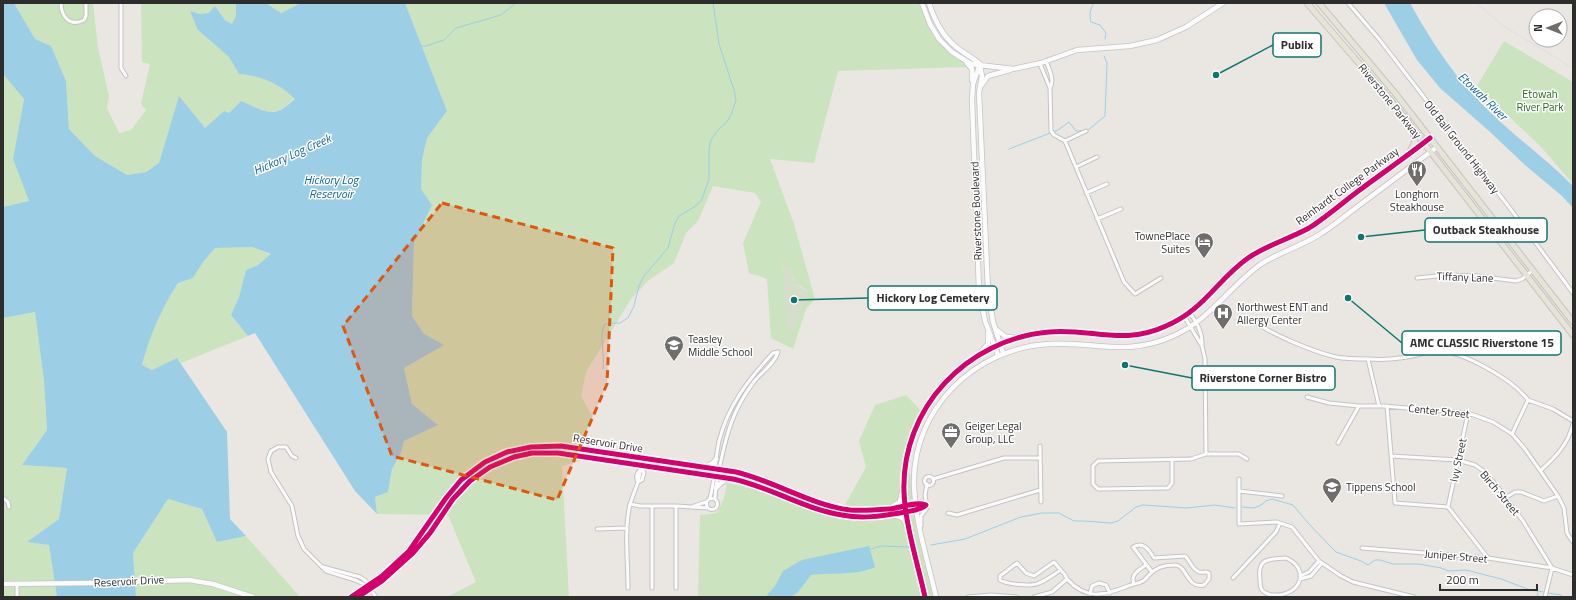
<svg xmlns="http://www.w3.org/2000/svg" width="1576" height="600" viewBox="0 0 1576 600" font-family="'Titillium Web',sans-serif">
	<rect width="100%" height="100%" fill="#eae7e3"/>
	<path fill="#cbe3be" fill-rule="evenodd" d="M14,3h79l5,45 11,48 -2,12 12,25 12,-3 15,-20 -5,-6 9,-40 -8,-2 -1,-59h95v13l-4,8 -7,-4 -10,-14 -5,7 -11,1 -1,16 31,27 10,17c19,1 42,10 56,24 -23,22 -28,14 -54,3l-12,12 -5,-2 -19,17 -26,-31 -20,66 -13,9 -19,3 -32,-19 -26,-27 -3,-48 -15,-35 -16,-7z
		M266,3h35l-20,10z
		M405,3h520l12,31 12,15 27,19 -12,-1 -126,4 -24,92 -44,-4 24,65 21,75 -9,10 -13,40 -22,-11 -4,-59 -18,-6 -6,-30 18,-41 -6,-9 -42,-7 -15,35 -12,12 -12,30 -25,17 -18,19 -45,73 -5,24 11,20 -10,28 1,16 -21,6 7,131h-122l29,-15 -28,-67 -71,-1 -2,-17 13,-5 4,-23 9,-16 3,-12 34,-16 -26,-21 -8,-36 20,-34 -12,-18 2,-73 18,-38 -11,-16 1,-29 5,-22 20,-27zM782,265l6,3 8,15 12,8 -16,39z
		M1504,41l69,41v102l-32,-37 -64,-61z
		M3,74l21,25 -11,60 16,42 -26,6z
		M252,247l20,8 -14,10 -12,5 -7,27 -8,18 17,21 -67,27 -4,-5 -25,12 -10,-4c8,-31 18,-57 36,-83l15,-5 10,-16 12,-14z
		M35,312l9,69 3,49 -25,35 45,3 -8,51 -32,23 22,3 8,52h-54v-279z
		M906,395l17,18 -13,29 -5,25 5,7 6,55 17,68h-235l2,-82 17,-2 7,-15 3,-15 118,22 21,-38 -7,-26 16,-36z
		M168,499l34,10 15,33 29,-6 54,61h-164l-3,-44z"/>
	<path fill="#d6decb" d="M785,263c7,11 9,23 23,28l-16,40h-3l-2,-4 -5,-62z"/>
	<path fill="#9ccee6" d="M3,3h11l21,36 16,7 15,35 3,48 26,27 32,19 19,-3 13,-9 20,-67 26,32 19,-17 5,2 12,-12c26,11 31,19 54,-2 -14,-15 -37,-24 -56,-25l-10,-17 -31,-27 -8,-19 9,3 10,-1 6,-7 10,14 7,4 4,-8v-13h30l15,10 20,-10h104l42,108 -20,27 -5,22 -1,29 11,16 -18,38 -2,73 12,18 20,11 -40,23 8,36 26,21 -34,16 -3,12 -9,16 -4,23 -13,5 2,17 -22,-23 -100,-158 -7,3 -17,-21 8,-18 7,-27 12,-5 13,-11 -19,-7 -37,1 -12,14 -10,16 -15,5c-17,26 -28,52 -36,82l10,5 25,-12 50,74 3,87 16,17 -29,6 -15,-33 -34,-10 -35,54 3,44h-79l-8,-52 -22,-3 32,-23 8,-51 -45,-3 25,-35 -3,-49 -9,-69 -32,6v-111l26,-6 -16,-42 11,-60 -21,-25z
		M1384,3h26c22,40 47,78 81,110 26,25 56,47 82,73v22l-11,-12 -37,-31 -36,-34 -49,-43 -23,-28z
		M869,546l6,21c-19,9 -43,5 -64,8l-13,17 -7,5h-23l-1,-2 8,-9 8,-15 19,-11z"/>
	<g fill="none" stroke-linecap="round" stroke-linejoin="round">
		<path stroke="#9ccee6" stroke-width="1" d="M1094,3c-4,7 -5,11 -3,19l9,3 6,8 -1,6
			M421,46h5l18,-6 12,-12 45,-13 15,-12
			M1087,131l18,-15 2,-53 -3,-7
			M1009,149l49,-19 11,-8 7,9h8
			M603,369c2,-15 -4,-30 1,-44l5,-2h11l8,-5 6,-12 5,-20 5,-10 24,-28 7,-25 4,-7 17,-10 6,-7 7,-20v-29l2,-10 6,-9 10,-9 4,-7 5,-15 -2,-10 -15,-46 -6,-41
			M1242,507l12,1 7,-3 5,-4 6,-2 21,6 15,18 28,29 25,9 7,4 7,-5h5l13,4h26l22,4 8,3 17,-1 35,9 29,11 13,2
			M931,545l34,-6 56,-22 21,-4h17l15,8h10l27,2 7,-2 18,-14 7,-2 44,3 28,-3 20,3
			M871,549l10,-3 28,1
			M1548,593l13,2 2,2
			M1537,597l1,-4"/>
		<defs>
			<path id="street" d="M61,3c0,14 9,24 23,17l2,-4v-13
				M121,3v65l5,8
				M1348,3l31,36 130,168 64,86
				M1046,61c3,8 9,19 4,27
				M1040,64l10,24 1,43 3,4 11,6 59,141 11,12 26,-16
				M1065,141l21,-10
				M1076,167l21,-10
				M1086,193l21,-9
				M1097,219l24,-10
				M1417,278l30,-3 30,1 39,5 6,-2 11,-9
				M1184,316l18,30c1,-13 -5,-23 -12,-33
				M1255,322c18,13 59,30 81,35 10,2 21,2 31,2 14,1 31,0 45,-3 8,-1 16,-5 24,-5 26,-1 77,29 92,49l-16,34
				M1202,346l3,13 1,95
				M1368,359l11,47
				M1307,397l22,6 30,3h24l85,7 25,9 19,12 13,15 33,47 6,12 3,25 6,9
				M1528,400l25,9 20,12
				M1387,406l8,97 53,4 40,51
				M1338,443l21,-37
				M1040,446l1,56
				M1391,456l67,4 17,5 10,7 14,17 24,32 29,47 -7,29
				M296,458l-4,-2 -6,-9h-8l-7,4 -3,8 3,13 21,34 6,30 6,13 22,22 29,9 13,6
				M643,459l-5,23 -8,22 10,2h36v82
				M1172,459v24l-4,5 -70,1 -5,-5v-18l5,-5 93,-2 15,-5h33l8,5
				M1541,470c15,-13 27,-26 32,-46
				M924.5 481a4.5 4.5 0 1 1 9 0a4.5 4.5 0 1 1-9 0Z
				M933,479l71,-21h36
				M1239,479v45l38,-2 15,5 27,34 22,15 12,6 61,15
				M638,482l4,-2 2,-7 -2,-4
				M638,482c-2,-4 -2,-8 2,-12
				M1239,491l43,5
				M3,498l5,4 1,5
				M710,498c5,-18 5,-38 9,-57 9,-36 30,-62 54,-88l5,-1
				M1505,498l10,-6h6l23,9 14,-5
				M706.5 504a5.5 5.5 0 1 1 11 0a5.5 5.5 0 1 1-11 0Z
				M715,499c0,-11 3,-23 5,-34 7,-33 13,-55 33,-82 8,-11 21,-18 25,-31
				M916,505h10l-3,3 -7,2
				M676,506l32,2
				M694,506l12,-4
				M1448,507l20,-94
				M948,513l9,2 83,-25
				M921,526v-10l6,-8 -2,-13 2,-11
				M597,529l30,-1
				M1362,548l126,10 64,10 21,7
				M1286,558c25,11 15,38 -12,37 -3,0 -8,-1 -11,-4 -3,-2 -3,-7 -3,-11 -3,-22 8,-21 26,-22z
				M323,567l37,10 6,4 2,5 8,11
				M1300,576l9,-4 10,-11
				M1233,578l43,-46 4,-9
				M1067,579c19,21 36,17 61,7 4,-2 10,-2 15,-5 2,-1 4,-4 6,-6 6,-7 16,-10 25,-10 13,-1 12,24 30,20l5,-6v-6c-4,-2 -6,0 -10,-1 -7,-2 -9,-12 -14,-16l-31,2c-5,-8 -10,-17 -21,-11l19,25
				M1300,579l11,-3 11,-13
				M1134,584c-4,-10 5,-14 12,-19
				M628,588c0,-27 -4,-58 2,-84
				M652,588v-82
				M1090,594l2,-8 7,-3 7,2 4,8
				M17,597v-13
				M968,597l23,-2 26,2
				M1034,597l18,-5 15,-13 -2,-4 -11,-13 -20,14 -8,-3 -9,-10 -17,13v4c6,4 32,7 39,3 8,-3 15,-9 22,-13"/>
			<path id="secondary" d="M922,3l8,21 9,15 13,13 19,12 42,5 28,-6 36,-13 53,-4 27,-6 29,-13 37,-24
				M929,3c5,16 13,32 26,43 8,7 17,11 25,18
				M967,63l5,6v11
				M980,64l-7,20 -1,16 7,190 6,31 13,34
				M980,66l2,10 -3,17 9,197 5,32 10,31
				M981,86l7,-10 22,-6
				M997,330l9,7h9
				M982,351l6,-7v-11
				M706,467l7,-4 3,-4
				M716,488l4,-4 8,-6
				M893,506l7,-4 2,-10
				M892,515c9,1 12,3 15,11
				M3,584l90,-1 96,-3 24,4 40,13
				M351,597l31,-21 27,-25 37,-53 15,-18 24,-18 22,-10 24,-5 30,-1 175,26c37,9 70,30 107,37 24,4 49,0 73,-4
				M358,597l24,-16 30,-27 18,-21 23,-34 17,-18 20,-14 24,-10 18,-4h26l175,26c39,8 74,32 113,37 24,3 47,-2 70,-6
				M925,597c-7,-32 -20,-73 -21,-105 -3,-84 63,-153 145,-160 42,-4 74,14 117,-6 38,-16 51,-46 82,-68 19,-13 41,-19 61,-30 16,-10 32,-24 48,-36 24,-18 49,-35 73,-54
				M936,597c-8,-36 -21,-74 -22,-112 -2,-76 61,-137 135,-141 46,-3 78,13 124,-8 37,-16 56,-49 88,-72 17,-11 38,-17 56,-28 16,-9 30,-22 44,-32 25,-19 51,-38 76,-57"/>
			<path id="primary" d="M1307,3l81,94 185,238
				M1319,3l76,90 178,229
				M1409,154l6,-13 -2,-9"/>
		</defs>
		<use href="#street" stroke="#c4c3c3" stroke-width="5"/>
		<use href="#secondary" stroke="#c4c3c3" stroke-width="6"/>
		<use href="#primary" stroke="#c6c4c3" stroke-width="7"/>
		<use href="#street" stroke="#fcfbfb" stroke-width="3"/>
		<use href="#secondary" stroke="#fcfbfb" stroke-width="4.5"/>
		<use href="#primary" stroke="#e6e4d6" stroke-width="5"/>
		<path stroke="#dedee0" stroke-width="1" d="M1476,3l29,24 68,41"/>
		<defs>
			<path id="cycleway" d="M351,597l31,-21 27,-25 37,-53 15,-18 24,-18 22,-10 24,-5 30,-1 175,26c38,9 75,33 114,38 13,1 26,0 40,-1 10,-1 26,-8 36,-4 -6,6 -18,6 -26,8 -19,3 -38,6 -58,2 -38,-6 -72,-28 -109,-36l-175,-26h-26l-18,4 -24,10 -20,14 -17,18 -23,34 -18,21 -30,27 -24,16
				M925,597c-7,-32 -20,-73 -21,-105 -3,-84 63,-153 145,-160 42,-4 74,14 117,-6 38,-16 51,-46 82,-68 19,-13 41,-19 61,-30 16,-10 32,-24 48,-36 24,-18 49,-35 73,-54"/>
		</defs>
		<use href="#cycleway" stroke="#fff" stroke-width="8"/>
		<use href="#cycleway" stroke="#d6006c" stroke-width="5"/>
	</g>
	<path fill="#df570e" fill-opacity="0.2" stroke="#df570e" stroke-width="3" stroke-dasharray="8 5" stroke-linejoin="round" d="M442,203l171,45 -6,136 -50,116 -165,-44 -49,-130z"/>
	<defs>
		<symbol id="restaurant-pin" viewBox="-11 -11 22 30"><path d="M0 17L-7.5 6A9.5 9.5 0 1 1 7.5 6Z" fill="#6f6e6d" stroke="#fff"/><path d="M-5-6h1v4h1v-4h1v4h1v-4h1v5L-1.5 .5V6h-2V.5L-5-1ZM5-6V6H3V1.5H1.5Q1.5-4 5-6Z" fill="#fff"/></symbol>
		<symbol id="hotel-pin" viewBox="-11 -11 22 30"><path d="M0 17L-7.5 6A9.5 9.5 0 1 1 7.5 6Z" fill="#6f6e6d" stroke="#fff"/><path d="M-6-4.5h1.5V1H6V5H4.5V3h-9V5H-6ZM-4 0a1.8 1.8 0 1 1 3.6 0ZM.5 0V-2.5h3Q6-2.5 6 0Z" fill="#fff"/></symbol>
		<symbol id="hospital-pin" viewBox="-11 -11 22 30"><path d="M0 17L-7.5 6A9.5 9.5 0 1 1 7.5 6Z" fill="#6f6e6d" stroke="#fff"/><path d="M-5-5h3v3.5h4V-5h3V5h-3V1.5h-4V5h-3Z" fill="#fff"/></symbol>
		<symbol id="school-pin" viewBox="-11 -11 22 30"><path d="M0 17L-7.5 6A9.5 9.5 0 1 1 7.5 6Z" fill="#6f6e6d" stroke="#fff"/><path d="M0-5L7-2L0 1L-7-2ZM-4 1L0 2.5L4 1V4Q0 6-4 4Z" fill="#fff"/></symbol>
		<symbol id="office-pin" viewBox="-11 -11 22 30"><path d="M0 17L-7.5 6A9.5 9.5 0 1 1 7.5 6Z" fill="#6f6e6d" stroke="#fff"/><path d="M-6-3h4V-5.5h4V-3h4V5H-6ZM-1-4.5V-3h2v-1.5ZM-6 0V1H6V0Z" fill="#fff"/></symbol>
	</defs>
	<g fill-rule="evenodd">
		<use href="#restaurant-pin" x="1406" y="159" width="22" height="30"/>
		<use href="#hotel-pin" x="1193" y="231" width="22" height="30"/>
		<use href="#hospital-pin" x="1212" y="302" width="22" height="30"/>
		<use href="#school-pin" x="663" y="334" width="22" height="30"/>
		<use href="#office-pin" x="940" y="421" width="22" height="30"/>
		<use href="#school-pin" x="1321" y="476" width="22" height="30"/>
	</g>
	<g text-anchor="middle" dominant-baseline="central" stroke-width="3" stroke-linejoin="round" paint-order="stroke">
		<g font-size="11" fill="#29671f" stroke="#fff">
			<text x="1540" y="94">Etowah<tspan x="1540" dy="13">River Park</tspan></text>
		</g>
		<g font-size="11" fill="#2d2d2d" stroke="#fff">
			<text transform="translate(1390 101) rotate(51)">Riverstone Parkway</text>
			<text transform="translate(1462 147) rotate(52)">Old Ball Ground Highway</text>
			<text transform="translate(1347 186) rotate(-36)">Reinhardt College Parkway</text>
			<text transform="translate(976 211) rotate(-92)">Riverstone Boulevard</text>
			<text transform="translate(1465 277) rotate(2)">Tiffany Lane</text>
			<text transform="translate(1439 411) rotate(6)">Center Street</text>
			<text transform="translate(608 443) rotate(9)">Reservoir Drive</text>
			<text transform="translate(1458 460) rotate(-78)">Ivy Street</text>
			<text transform="translate(1500 493) rotate(50)">Birch Street</text>
			<text transform="translate(1456 556) rotate(5)">Juniper Street</text>
			<text transform="translate(129 581) rotate(-3)">Reservoir Drive</text>
		</g>
		<g font-size="11" fill="#2d2d2d" stroke="#fff" text-anchor="start">
			<text x="1417" y="194" text-anchor="middle">Longhorn<tspan x="1417" dy="13">Steakhouse</tspan></text>
			<text x="1190" y="236" text-anchor="end">TownePlace<tspan x="1190" dy="13">Suites</tspan></text>
			<text x="1237" y="307">Northwest ENT and<tspan x="1237" dy="13">Allergy Center</tspan></text>
			<text x="688" y="339">Teasley<tspan x="688" dy="13">Middle School</tspan></text>
			<text x="965" y="426">Geiger Legal<tspan x="965" dy="13">Group, LLC</tspan></text>
			<text x="1346" y="487">Tippens School</text>
		</g>
		<g font-size="12" font-style="italic" fill="#166298" stroke="#fff">
			<text transform="translate(1483 96) rotate(44)">Etowah River</text>
			<text transform="translate(292 154) rotate(-24)">Hickory Log Creek</text>
			<text x="331" y="179">Hickory Log<tspan x="331" dy="14">Reservoir</tspan></text>
		</g>
	</g>
	<path fill="none" stroke="#0f766e" stroke-width="1.5" d="M1216 75L1273 45M1361 237L1425 230M794 300L868 298M1348 298L1402 343M1125 365L1192 378"/>
	<g fill="#0f766e" stroke="#fff" stroke-width="1.5">
		<circle cx="1216" cy="75" r="4"/>
		<circle cx="1361" cy="237" r="4"/>
		<circle cx="794" cy="300" r="4"/>
		<circle cx="1348" cy="298" r="4"/>
		<circle cx="1125" cy="365" r="4"/>
	</g>
	<g fill="#fff" stroke="#0f766e" stroke-width="1.5">
		<rect x="1273" y="33" width="48" height="24" rx="4"/>
		<rect x="1425" y="218" width="122" height="24" rx="4"/>
		<rect x="868" y="286" width="129" height="24" rx="4"/>
		<rect x="1402" y="331" width="159" height="24" rx="4"/>
		<rect x="1192" y="366" width="143" height="24" rx="4"/>
	</g>
	<g font-size="12" text-anchor="middle" font-weight="bold" fill="#2d2d2d">
		<text x="1297" y="49">Publix</text>
		<text x="1486" y="234">Outback Steakhouse</text>
		<text x="933" y="302">Hickory Log Cemetery</text>
		<text x="1482" y="347">AMC CLASSIC Riverstone 15</text>
		<text x="1263" y="382">Riverstone Corner Bistro</text>
	</g>
	<rect width="1576" height="600" fill="none" stroke="#2d2d2d" stroke-width="8"/>
	<g transform="translate(1548 28) rotate(270)"><circle r="19" fill="#ffffff" stroke="#ababab"/>
	<path d="M0-3L7 15L0 10L-7 15Z" fill="#6f6e6d"/>
	<text y="-6" font-size="11" font-weight="bold" text-anchor="middle" fill="#2d2d2d">N</text>
	</g>
	<path d="M1440 584v6h97v-6" fill="none" stroke="#2d2d2d" stroke-width="2"/>
	<text x="1446" y="584" font-size="12" fill="#2d2d2d" stroke="#ffffff" stroke-width="3" paint-order="stroke">200 m</text>
</svg>
